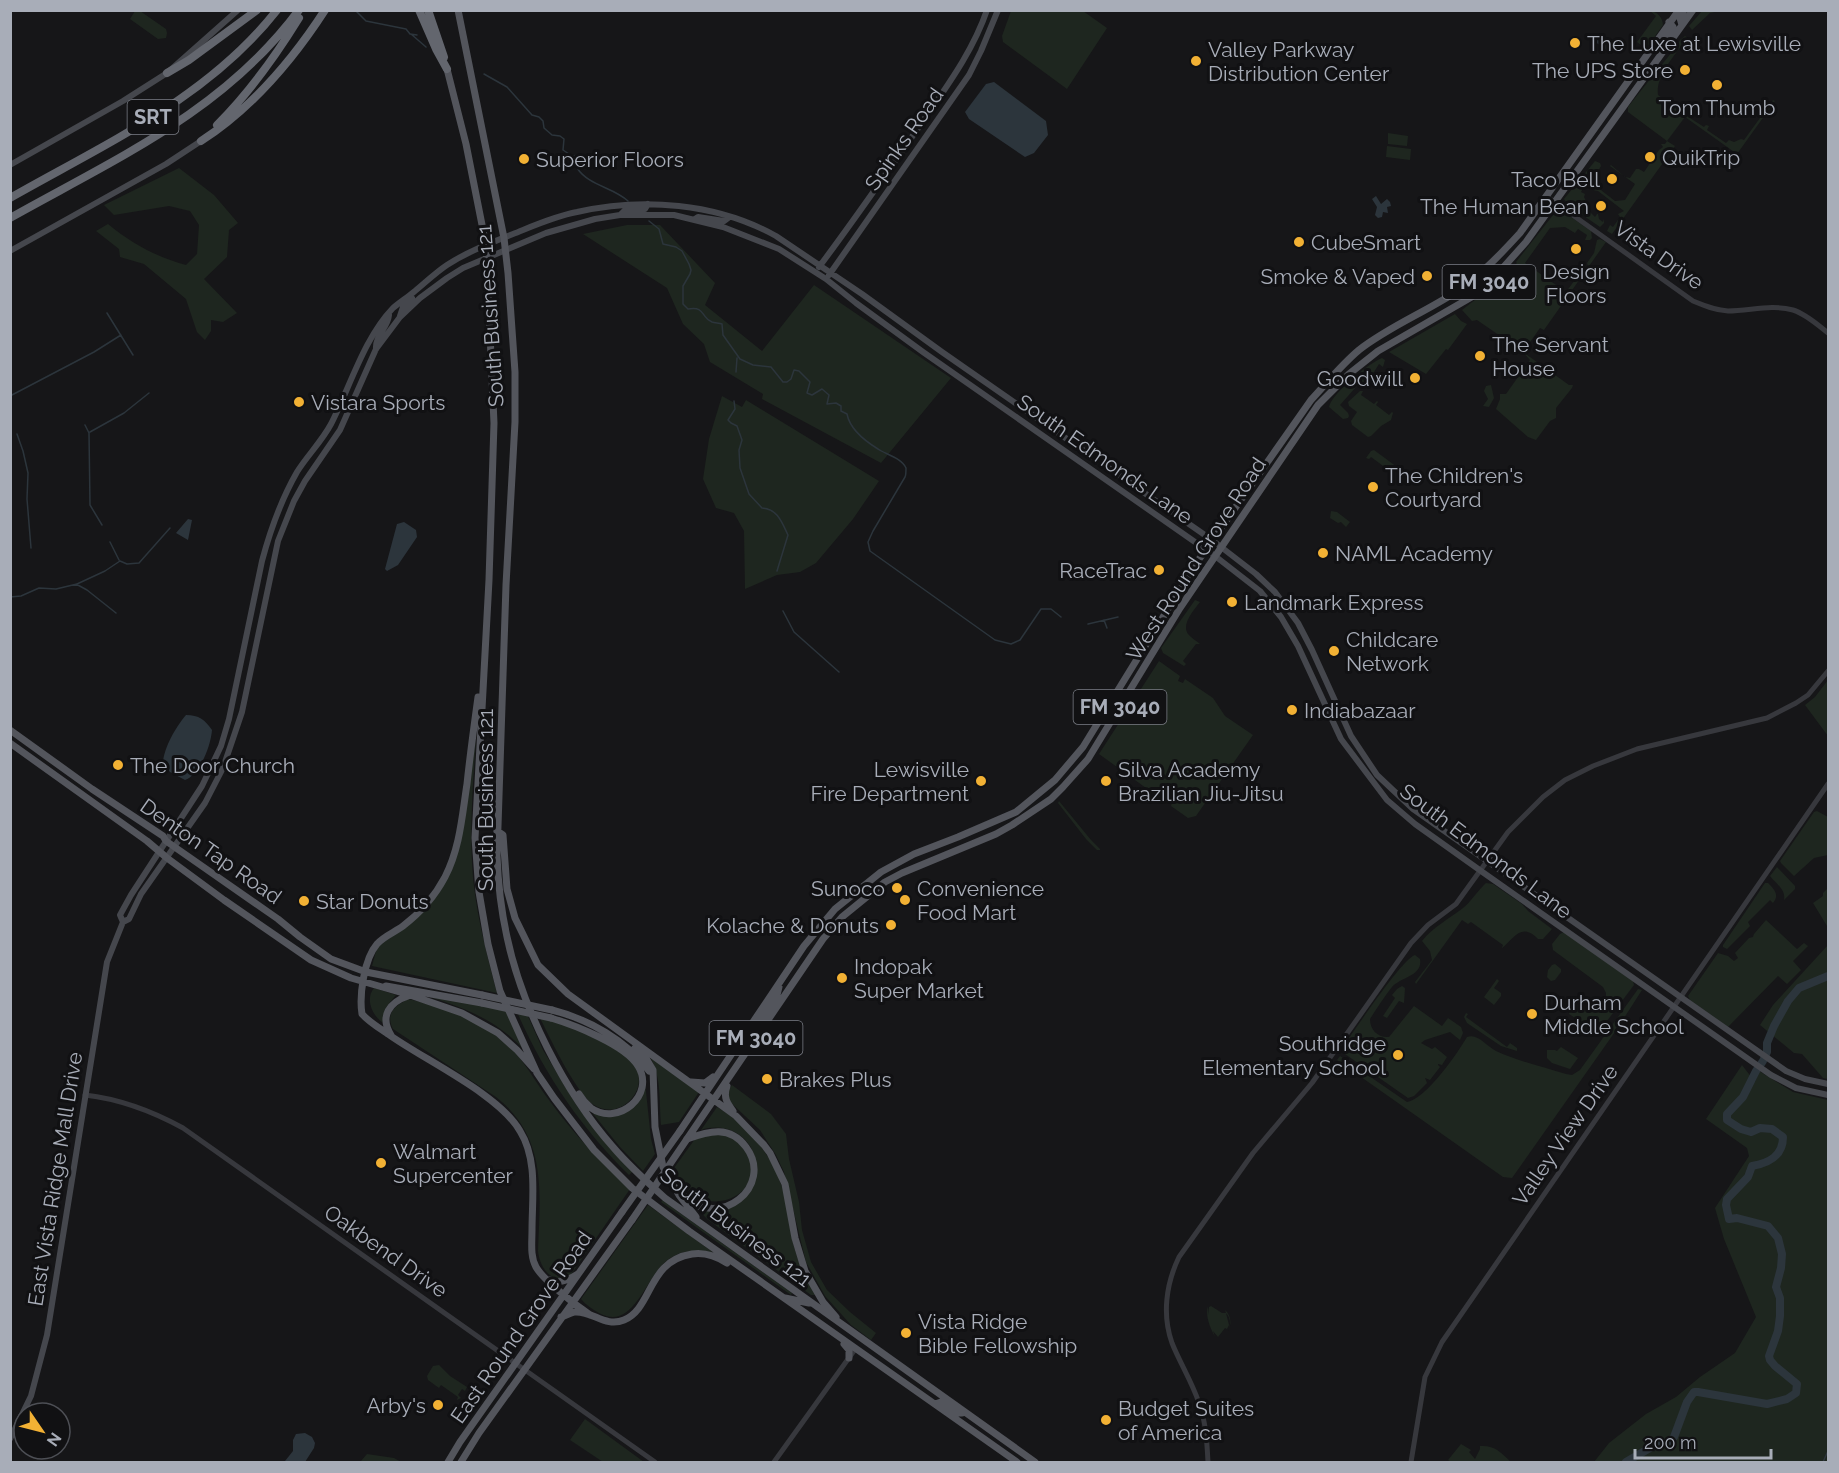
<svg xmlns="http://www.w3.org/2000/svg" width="1839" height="1473" viewBox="0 0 1839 1473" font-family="Raleway,sans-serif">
	<rect width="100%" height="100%" fill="#161618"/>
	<path fill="#1e261f" d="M135,11h5l26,18 1,4 -1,5 -8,1 -28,-20z
		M1011,11h72l24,17 -40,61 -64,-47 -1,-6z
		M1650,11c7,0 13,7 13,14l-17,24 -9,-7 19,-26z
		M1702,11h17l-9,2 -18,17 -3,-4z
		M1685,36l3,2c-11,14 -33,38 -30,57l11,8 2,-3 3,3h-2l1,3h5l-2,3 28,18 2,-2 3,1 -2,4 19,13 3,-3 5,2 7,-3 3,1 29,-40 2,1 -38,53 -52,-37 -18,24 -39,-29v-5l7,-9 41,-51 4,-7z
		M1388,133l20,3 -1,10 -19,-2z
		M1667,141l8,5 -63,88 -5,-3 3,-6 3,2 7,-10 -2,-3 6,-3 -26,-20 -5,-1 6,-6 -2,3 18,14 10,-1 10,-16 -25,-18 1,-1 14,12 5,1 6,-9h3l5,3 15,-22 4,-3 -2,-3h4z
		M1387,146l24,3 -1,11 -24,-3z
		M1595,161l5,2 1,3 -6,10 -3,-3 -5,9 3,2 -4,-1 -5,9 4,2 -1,3 3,6 -2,4 10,10 2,-3h1l1,5 4,3 1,-3v4l-4,4 -32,-22 -4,-6z
		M179,168l35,27 24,28 -9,7 -2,27 -23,22 33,34 -14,9 -12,-2v11l-6,9 -8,-8 -11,-33 -42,-35 -24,-7 -1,-8 -23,-18 12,-7c24,20 49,33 78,41l11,-11 2,-29 -9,-14 -21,-5 -55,9 -10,-10z
		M1557,210h4l30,21 1,7 -2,2h-5l2,-5 -9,-6 -3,4 -10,-6 -15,1 -25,35 41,29 20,-27 1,2 1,-1 -1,-3 7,-10 3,-13 3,-1 6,3 -62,88 -4,-2 -17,24 46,33h4l-1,3 -16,20v10l-6,3 -14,19 -8,-3 -32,-28 4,-10v-5h6l24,-34 -8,-9 -45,-31 -5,1 -10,-11 37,-29 18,-18 -1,-1z
		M627,225h33l55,58 -10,22 57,46 52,-66 137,93 -70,85 -119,-64 1,-5 -53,-32 -6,-18 -21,-20 -16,-36 -84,-54z
		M1455,314l6,7 6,3 -19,26 -2,-1 -20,25 -37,-22z
		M1382,358l3,2 -2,7 -4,-3 -10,16 2,3 -2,3 -13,1 -16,18 8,8 1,3 -1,2 -5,1 -14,-12c3,-14 40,-44 53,-49z
		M1491,385l3,13 -5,9 -6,-1 5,-7 -4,-8 2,-5z
		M1360,391h3l-2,4 13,9 3,-3 1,1 -2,3 13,10 3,-3 1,1 -2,7 -10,6 -10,10 -3,1 -16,-12 -1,-4 6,-9 -8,-6 -1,-4z
		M722,396l20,11 4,-7 133,81 -26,38 -37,44 -16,9 -23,3 -32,14 -1,-58 -10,-18 -18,-5 -13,-29 6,-40z
		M1374,450l23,17 -5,8 -3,-2 1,-2 -19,-14 -2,2 -3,-1 5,-7z
		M1331,511l6,1 13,10 -4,5 -5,-5 -3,1 -8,-5z
		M1195,600l5,2c-6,8 -19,22 -12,32 3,4 9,7 12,10h-4l-13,17 3,3 -2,2 -21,-13 -2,-5z
		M1159,661l21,15 -2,5 5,2 2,-4 28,19 12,18 28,19 -57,81 -8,2 -17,-12 3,-9 -4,-4 -6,8 -65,-47z
		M1828,680v56l-23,-31 10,-8z
		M476,740c-3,41 -6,82 -4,123 2,44 14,88 25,130l-125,-27 4,-15 3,-5 32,-24 41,-57z
		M1059,801l32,39 9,9v1h-3l-11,-11 -28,-36z
		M1817,811l11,6v38l-14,3 -20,18 -13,-13 -1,-2 34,-49z
		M1777,867l18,19v3l-11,11c2,-11 -8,-16 -14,-24z
		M1486,883l7,1 29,20 6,7 24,18 -9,10h-5c-17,-18 -25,1 -36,9l1,-3 -32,-23 -3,2 -6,-4 -46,64 -1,-2 17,-22 -2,-9 -8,-10c11,-14 27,-22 41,-33 7,-5 15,-18 23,-25z
		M1765,883h3c6,6 12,12 5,20l-3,-3 -22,22 2,4 -23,23 -4,-2v-2z
		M1828,888v37l-1,1 -14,-23 10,-7v-3z
		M1766,920l31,29 7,-6 4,3 -15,15 8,9 -14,14 -9,-8 -50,51 -38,-27 -2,-4 30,-43 10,3 6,5 4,-3 -3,-5 14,-15 4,-1 1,-3z
		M1564,932l69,49 1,4 -36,48 -29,-19 3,-11 2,-1 16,10 7,-1 9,-11v-7l-3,-6 -50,-37 -1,-6 8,-10z
		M1828,945v134l-5,-1 -21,-24 -8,-1 -34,-28 13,-20z
		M1415,955l5,4c3,17 -19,18 -28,28 -8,10 -15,21 -22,32 0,11 8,19 19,18l25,-31 28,20 6,-8 13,9 2,6 -3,7 -10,-8 -25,8 -4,3 11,6 3,-2 12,10 -5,8 -4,-1v1l2,2 -10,13 -5,-2 2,5 -13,13 -6,2 -63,-44 -2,-7c11,-16 59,-88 72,-92z
		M1555,964l6,5v3l-6,8 -4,1 -4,-4 1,-7 4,-5z
		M1497,979l2,2 -5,7 7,5v3l-7,9 -10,-8z
		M1402,986l3,2 -1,15 -5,-2 -12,17 -4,-2 12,-18 -3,-3 5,-6z
		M374,988l22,7 -9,11 -4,17c-11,-8 -18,-24 -9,-35z
		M1638,989l4,1 -25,39 -105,149 -9,-1 -166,-117 3,-4 67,46c19,-3 50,-48 60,-65 11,-4 19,9 29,14 22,10 47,16 70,23l6,1 8,-5z
		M414,992l91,17 21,43c-32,-36 -68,-46 -112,-60z
		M408,999c28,6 70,21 93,39 21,18 32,41 48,62 24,33 51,62 81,89l-60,87c-1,0 -10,3 -10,3 -14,-1 -21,-17 -22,-28 2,-58 10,-113 -42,-154l-103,-68c-8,-16 2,-23 15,-30z
		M517,1012l10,2 16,36 34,56 14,18 42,47 -4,4c-47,-46 -85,-101 -112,-163z
		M1466,1013l2,1 -2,3 41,30 3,-4 7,5v3l-16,-5 -34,-23 -3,-6z
		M539,1016c11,3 24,5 35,10 11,5 53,28 59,36 19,25 -11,60 -39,43 -18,-11 -45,-69 -55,-89z
		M1561,1047l17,11 -8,11 -18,-6 -5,-5v-8h8l2,1z
		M649,1055l50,37 -20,30 -18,3c-2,-25 1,-48 -12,-70z
		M1742,1065l13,17 4,-11 34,21 35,8v362h-234l15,-19 37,-29 30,-17 24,-20 35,-24 21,-36 -32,-78 -9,-31 34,-52 -2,-8 -41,-29z
		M645,1082l6,57 4,15 -12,17 -23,-24 -30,-37 35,3z
		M732,1085l39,29 15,20 3,25 10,43 3,28 9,32 16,28 23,22 26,21 -5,7 -20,-15 -26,-29 -19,-34 -22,-90 -8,-17 -16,-25 -31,-29v-12z
		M717,1107c33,19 60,54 68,91 4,19 5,38 11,55 4,15 13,29 20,42h-5l-104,-76 -23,-25 7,6 23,8 31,-12c3,-11 10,-26 10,-37 0,-4 -3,-9 -5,-13 -11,-17 -31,-22 -49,-16z
		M709,1133c19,1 28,3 38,21 24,46 -57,72 -73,14l21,-29z
		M663,1200l17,13 112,80 -1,2 -130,-93z
		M648,1205l66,48c-16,-3 -31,-4 -45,6 -23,15 -35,74 -70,54 -7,-4 -13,-8 -18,-14z
		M1208,1306v9l1,-8 2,-1 11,7h4l-1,-3c6,5 7,14 3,21 3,-6 3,-13 -2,-18l3,12 -2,4 -2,-1 -7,9 -5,-6 2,6c-5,-10 -10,-21 -7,-31z
		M439,1365l11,11 17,11 -2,4 -3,-2 -4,6 3,3 -4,2 1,-3 -17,-12 -2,3 -11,-8 -1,-4 6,-10z
		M585,1419l59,43h-41l-33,-22z
		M1461,1444l10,6 -2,2 6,7 5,-10v-3c14,-1 21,6 31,16h-60l-3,-2z
		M367,1454l27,4 7,4 -40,-1z"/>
	<path fill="#2c353c" d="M1599,34l14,10 -5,7 -14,-10z
		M994,82l52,39 2,14 -14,18 -9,4 -56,-38 -4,-7 21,-28z
		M1376,196l5,8 6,-5 3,3 1,4 -4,1 1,6 -5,-1 -1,5 -4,1 -3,-3 2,-8 -5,-8z
		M188,519l4,1 -4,20 -12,-7z
		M404,522l12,8 1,7 -19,28 -11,6 -2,-2 12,-45z
		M186,715c13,0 19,5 26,15 -1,15 -12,45 -27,50l-15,-8 -7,-9c1,-16 13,-36 23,-48z
		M305,1433l7,4 3,6 -1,5 -9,14h-20v-1l8,-10v-11l3,-6z"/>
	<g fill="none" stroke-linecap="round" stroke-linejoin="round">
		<path stroke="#2c353c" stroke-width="1.5" d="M355,10l11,11 40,8 4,5 7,1
			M411,34l15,13
			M484,74l23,13 25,28 7,2 4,4 1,7 8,7 8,1 4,3 -1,11 9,6 8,-1 3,5 -6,8c12,18 36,19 51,33
			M649,221l10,8 4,15 13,3 6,4 7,13 2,6 -1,4 -7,12v18l5,5c18,-3 12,8 24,13 3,1 7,1 10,2l1,11 17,24 13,6 18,2 12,15h4l4,-3 3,-9 5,1 11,11 -3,11 5,2 10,-6 7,6 -2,9 9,-1 5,3v5l6,3c3,16 18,27 31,35 7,5 24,9 28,19 0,2 0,7 -1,9l-32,54 -5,11 2,9 125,89 16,4 9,-4 21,-31h10l10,8
			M107,313l26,42
			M736,372l1,-14
			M10,396l84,-44 27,-17
			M734,401l1,8 -7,11 3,3 6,3 5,14 -3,10 1,18 9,26 13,14c16,1 20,15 26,27l-11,36
			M85,425l4,8 1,72 12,20
			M90,432l34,-19 25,-20
			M17,434l6,17 5,22 -1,26 4,49
			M110,542l9,18
			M76,584l11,6 29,23
			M10,597l11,-1 18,-8 17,1 21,-5 28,-13 15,-10 7,3 12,-1 31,-35
			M783,611l11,21 45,40
			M1104,620l3,8
			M1088,624l30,-7
			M1823,1462l5,-11"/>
		<path stroke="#2c353c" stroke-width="8" d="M1626,1462l29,-17 14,-3 5,-5 13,-35 7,-10h4l69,12 20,-5 9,-6 1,-9 -22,-18 -5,-6 -1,-4 9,-25 2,-15v-18l-4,-11 5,-19 1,-14 -4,-16 -10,-12 -31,-8 -8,1 -3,-14 1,-6 21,-22 4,-11c17,-3 31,-10 31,-29l-11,-8 -12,-1 -9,4 -10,-3 -14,-9v-6l16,-17 13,-26 7,-10 4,-9v-9l7,-17 14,-25 11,-13 29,-12"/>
		<path stroke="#37383d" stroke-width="5" d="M1546,196l147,105c12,5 22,9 35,10 22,0 43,-7 65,-1 13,4 25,15 35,23
			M85,1095c35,4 67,16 98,33l472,334
			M774,1462l82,-114
			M1208,1462c-1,-19 -2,-40 -9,-59 -7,-21 -19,-40 -27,-60 -10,-28 -6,-59 7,-86l74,-104 59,-70 99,-140 17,-18 28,-21 52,-72 35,-35 22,-17 28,-14 44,-17 130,-31 29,-15 12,-8 20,-24
			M1411,1462l14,-85 17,-35 386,-558"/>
		<path stroke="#45474d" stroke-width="6" d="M10,165l113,-64 44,-28 71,-63
			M621,214l3,-3 21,-2 3,-5
			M695,219l3,-2 26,4 4,-3
			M10,251l156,-87 35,-23
			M819,267c36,-48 70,-97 104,-146 24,-35 50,-70 64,-111
			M829,275l140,-200 12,-24 17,-41
			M400,316l3,-9 9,-9
			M376,349c-1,-14 12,-21 13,-34
			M123,922l-3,-7 11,-20 71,-109 19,-40 8,-27 33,-158c8,-30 19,-61 35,-89 10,-16 25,-31 34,-48 19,-37 33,-86 62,-116 7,-6 15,-11 22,-17 10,-8 20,-18 32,-26 20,-13 43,-22 66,-31 20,-8 42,-18 64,-22 65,-15 140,-9 199,24l86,58 80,58 270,188 44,34 19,18 23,31 14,27 39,86 26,39 36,34 373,262 19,8 23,5
			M10,1439l21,-43 16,-61 60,-373 16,-40 6,-3 12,-25 64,-91 18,-35 19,-56 36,-171 16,-40 11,-20 35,-51 36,-81 24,-32 20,-19 27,-20 16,-10 83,-35 49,-14 25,-4h54l49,12 56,22 47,30 30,24 67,49 292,204 45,35 21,26 17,29 43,93 46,61 28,24 66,47 290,204 25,13 32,7"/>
		<path stroke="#53555c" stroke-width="7" d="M458,10l46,228 4,35 7,99v50l-9,163 -9,271c1,27 4,54 10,81 15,71 58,156 106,210 16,19 34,35 52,51l370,264
			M1682,25l-2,-7 4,-8
			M1663,43l10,-16 -4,-5
			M447,69l19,75 20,101 8,178 -5,157 -14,258 4,54 9,52 12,47 37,82 17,25 40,52 38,38 57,43 328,231
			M478,697c-4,29 -8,58 -11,87 -5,32 -7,64 -22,93 -10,19 -25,36 -42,49 -8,6 -19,10 -26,18 -13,15 -18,52 -15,70 7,8 17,14 26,20 36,26 111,60 132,97 18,29 12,67 12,99 0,13 -2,26 4,37 7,13 41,39 54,48
			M10,730l82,59 71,47 3,5 112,78 22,18 31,22 35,13 116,23
			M10,743l137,98 20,17 57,42 87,60 40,18 59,17 52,18 36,20 19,17 17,19
			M497,831l6,4 4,54 8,29 23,47 30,29 168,122 28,29 6,8 15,31 10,54 10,33 18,31 13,15
			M386,986l96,17
			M552,1010c36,9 74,30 97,61
			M551,1018c23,7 75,27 87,48 18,29 -20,61 -47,42 -5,-4 -9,-9 -12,-14
			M391,1035c-12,-19 -1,-33 17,-39
			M635,1048l12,12 6,10 2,57 8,40 16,28 17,22
			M748,1050l-3,-5 31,-46 3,-12
			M691,1082l14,1 8,-6
			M727,1086c-4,11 0,17 6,25
			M680,1131l124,-185 31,-37 46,-37 33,-18 44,-17 58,-25 39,-32 28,-33 112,-182 116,-165c16,-17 30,-35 48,-50 28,-22 62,-36 92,-55 26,-16 48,-39 69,-62l159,-223
			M687,1139l136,-200 19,-22 43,-35 17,-9 94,-39 16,-9 39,-26 12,-12 25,-28 92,-151 138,-203 31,-31 29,-23 97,-56 17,-15 34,-38 167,-232
			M684,1196c35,35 91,-10 62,-49 -16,-22 -37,-16 -59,-8
			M550,1280c10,4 19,0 28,-6
			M785,1298l24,5
			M561,1317c4,-1 9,-4 13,-5 18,-2 31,16 50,8 29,-12 23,-59 68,-66 13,-2 24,2 35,9
			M844,1344l5,6v8
			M935,1404l6,-2 17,11h4
			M448,1462l12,-20 162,-230
			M461,1462l18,-29 153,-213"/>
		<path stroke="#63666e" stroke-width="8" d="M419,10l17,39 11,20
			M428,10l16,47
			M167,73l22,-13 68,-50
			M217,125c32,-32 58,-68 82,-107
			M201,141c51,-33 91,-80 124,-131
			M10,198c95,-54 198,-100 267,-188
			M10,218c107,-60 214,-107 289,-208"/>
		<path stroke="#53555c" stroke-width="7" d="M482,995l70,15
			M482,1003l69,15
			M622,1212l58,-81
			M632,1220l55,-81"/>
	</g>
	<g fill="#f2b134" stroke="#111113" stroke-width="2">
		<circle cx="1575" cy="43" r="6"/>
		<circle cx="1196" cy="61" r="6"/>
		<circle cx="1685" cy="70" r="6"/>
		<circle cx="1717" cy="85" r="6"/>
		<circle cx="1650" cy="157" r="6"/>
		<circle cx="524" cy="159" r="6"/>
		<circle cx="1612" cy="179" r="6"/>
		<circle cx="1601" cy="206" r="6"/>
		<circle cx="1299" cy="242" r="6"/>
		<circle cx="1576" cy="249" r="6"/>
		<circle cx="1427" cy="276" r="6"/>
		<circle cx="1480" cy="356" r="6"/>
		<circle cx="1415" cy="378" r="6"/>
		<circle cx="299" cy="402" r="6"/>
		<circle cx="1373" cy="487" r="6"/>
		<circle cx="1323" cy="553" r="6"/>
		<circle cx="1159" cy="570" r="6"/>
		<circle cx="1232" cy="602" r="6"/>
		<circle cx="1334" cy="651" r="6"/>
		<circle cx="1292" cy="710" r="6"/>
		<circle cx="118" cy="765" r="6"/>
		<circle cx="981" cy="781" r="6"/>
		<circle cx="1106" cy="781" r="6"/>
		<circle cx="897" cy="888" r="6"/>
		<circle cx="905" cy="900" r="6"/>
		<circle cx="304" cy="901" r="6"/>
		<circle cx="891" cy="925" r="6"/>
		<circle cx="842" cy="978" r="6"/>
		<circle cx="1532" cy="1014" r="6"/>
		<circle cx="1398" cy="1055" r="6"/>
		<circle cx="767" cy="1079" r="6"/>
		<circle cx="381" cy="1163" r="6"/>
		<circle cx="906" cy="1333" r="6"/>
		<circle cx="438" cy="1405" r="6"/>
		<circle cx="1106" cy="1420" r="6"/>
	</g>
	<g text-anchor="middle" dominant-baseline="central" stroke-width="6" stroke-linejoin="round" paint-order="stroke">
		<g fill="#111113" stroke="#7b7e86" stroke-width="1.5">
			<rect x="127.5" y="100" width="51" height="34" rx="4.5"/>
			<rect x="1442.5" y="265" width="93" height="34" rx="4.5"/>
			<rect x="1073.5" y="690" width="93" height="34" rx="4.5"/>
			<rect x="709.5" y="1021" width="93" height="34" rx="4.5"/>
		</g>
		<g font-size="20" font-weight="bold" fill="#a8adb8">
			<text x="153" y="117">SRT</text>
			<text x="1489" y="282">FM 3040</text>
			<text x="1120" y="707">FM 3040</text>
			<text x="756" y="1038">FM 3040</text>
		</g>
		<g font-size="21" fill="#a8adb8" stroke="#111113" text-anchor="start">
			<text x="1587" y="43">The Luxe at Lewisville</text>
			<text x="1208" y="49">Valley Parkway<tspan x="1208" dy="24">Distribution Center</tspan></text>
			<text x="1673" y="70" text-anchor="end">The UPS Store</text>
			<text x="1717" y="107" text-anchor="middle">Tom Thumb</text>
			<text x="1662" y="157">QuikTrip</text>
			<text x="536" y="159">Superior Floors</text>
			<text x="1600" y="179" text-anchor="end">Taco Bell</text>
			<text x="1589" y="206" text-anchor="end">The Human Bean</text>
			<text x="1311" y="242">CubeSmart</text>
			<text x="1576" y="271" text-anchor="middle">Design<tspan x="1576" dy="24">Floors</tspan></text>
			<text x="1415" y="276" text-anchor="end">Smoke &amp; Vaped</text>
			<text x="1492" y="344">The Servant<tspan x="1492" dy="24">House</tspan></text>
			<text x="1403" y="378" text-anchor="end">Goodwill</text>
			<text x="311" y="402">Vistara Sports</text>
			<text x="1385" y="475">The Children's<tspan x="1385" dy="24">Courtyard</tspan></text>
			<text x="1335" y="553">NAML Academy</text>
			<text x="1147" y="570" text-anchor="end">RaceTrac</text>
			<text x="1244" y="602">Landmark Express</text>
			<text x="1346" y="639">Childcare<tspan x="1346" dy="24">Network</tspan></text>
			<text x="1304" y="710">Indiabazaar</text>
			<text x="130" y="765">The Door Church</text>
			<text x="969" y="769" text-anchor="end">Lewisville<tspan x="969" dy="24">Fire Department</tspan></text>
			<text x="1118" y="769">Silva Academy<tspan x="1118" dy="24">Brazilian Jiu-Jitsu</tspan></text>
			<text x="885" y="888" text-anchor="end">Sunoco</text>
			<text x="917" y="888">Convenience<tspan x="917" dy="24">Food Mart</tspan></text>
			<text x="316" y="901">Star Donuts</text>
			<text x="879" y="925" text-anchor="end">Kolache &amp; Donuts</text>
			<text x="854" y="966">Indopak<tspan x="854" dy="24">Super Market</tspan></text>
			<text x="1544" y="1002">Durham<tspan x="1544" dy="24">Middle School</tspan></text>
			<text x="1386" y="1043" text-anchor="end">Southridge<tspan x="1386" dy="24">Elementary School</tspan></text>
			<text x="779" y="1079">Brakes Plus</text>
			<text x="393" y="1151">Walmart<tspan x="393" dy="24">Supercenter</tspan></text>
			<text x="918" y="1321">Vista Ridge<tspan x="918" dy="24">Bible Fellowship</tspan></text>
			<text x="426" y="1405" text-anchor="end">Arby's</text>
			<text x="1118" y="1408">Budget Suites<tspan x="1118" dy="24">of America</tspan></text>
		</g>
		<g font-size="21" fill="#a8adb8" stroke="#111113">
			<text transform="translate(904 139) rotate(-55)">Spinks Road</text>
			<text transform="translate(1659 255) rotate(35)">Vista Drive</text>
			<text transform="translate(490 316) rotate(-94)">South Business 121</text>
			<text transform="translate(1105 459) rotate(35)">South Edmonds Lane</text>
			<text transform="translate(1196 559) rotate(-57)">West Round Grove Road</text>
			<text transform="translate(485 800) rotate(-90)">South Business 121</text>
			<text transform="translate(211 851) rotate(35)">Denton Tap Road</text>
			<text transform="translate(1486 851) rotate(37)">South Edmonds Lane</text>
			<text transform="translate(1565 1135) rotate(-55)">Valley View Drive</text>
			<text transform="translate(55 1179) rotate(-81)">East Vista Ridge Mall Drive</text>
			<text transform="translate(736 1227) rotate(37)">South Business 121</text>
			<text transform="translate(386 1251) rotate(35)">Oakbend Drive</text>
			<text transform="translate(521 1327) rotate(-55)">East Round Grove Road</text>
		</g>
	</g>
	<rect width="1839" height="1473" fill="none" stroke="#a8adb8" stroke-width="24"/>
	<g transform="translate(42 1431) rotate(125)"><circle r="28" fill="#111113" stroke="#4d4f55" stroke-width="1.5"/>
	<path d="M0-4.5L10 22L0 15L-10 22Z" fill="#f2b134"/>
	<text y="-9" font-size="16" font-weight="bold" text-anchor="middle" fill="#a8adb8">N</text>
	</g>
	<path d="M1635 1449v9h136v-9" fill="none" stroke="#a8adb8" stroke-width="3"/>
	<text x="1644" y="1449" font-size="18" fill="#a8adb8" stroke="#111113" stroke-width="4.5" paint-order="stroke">200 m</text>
</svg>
